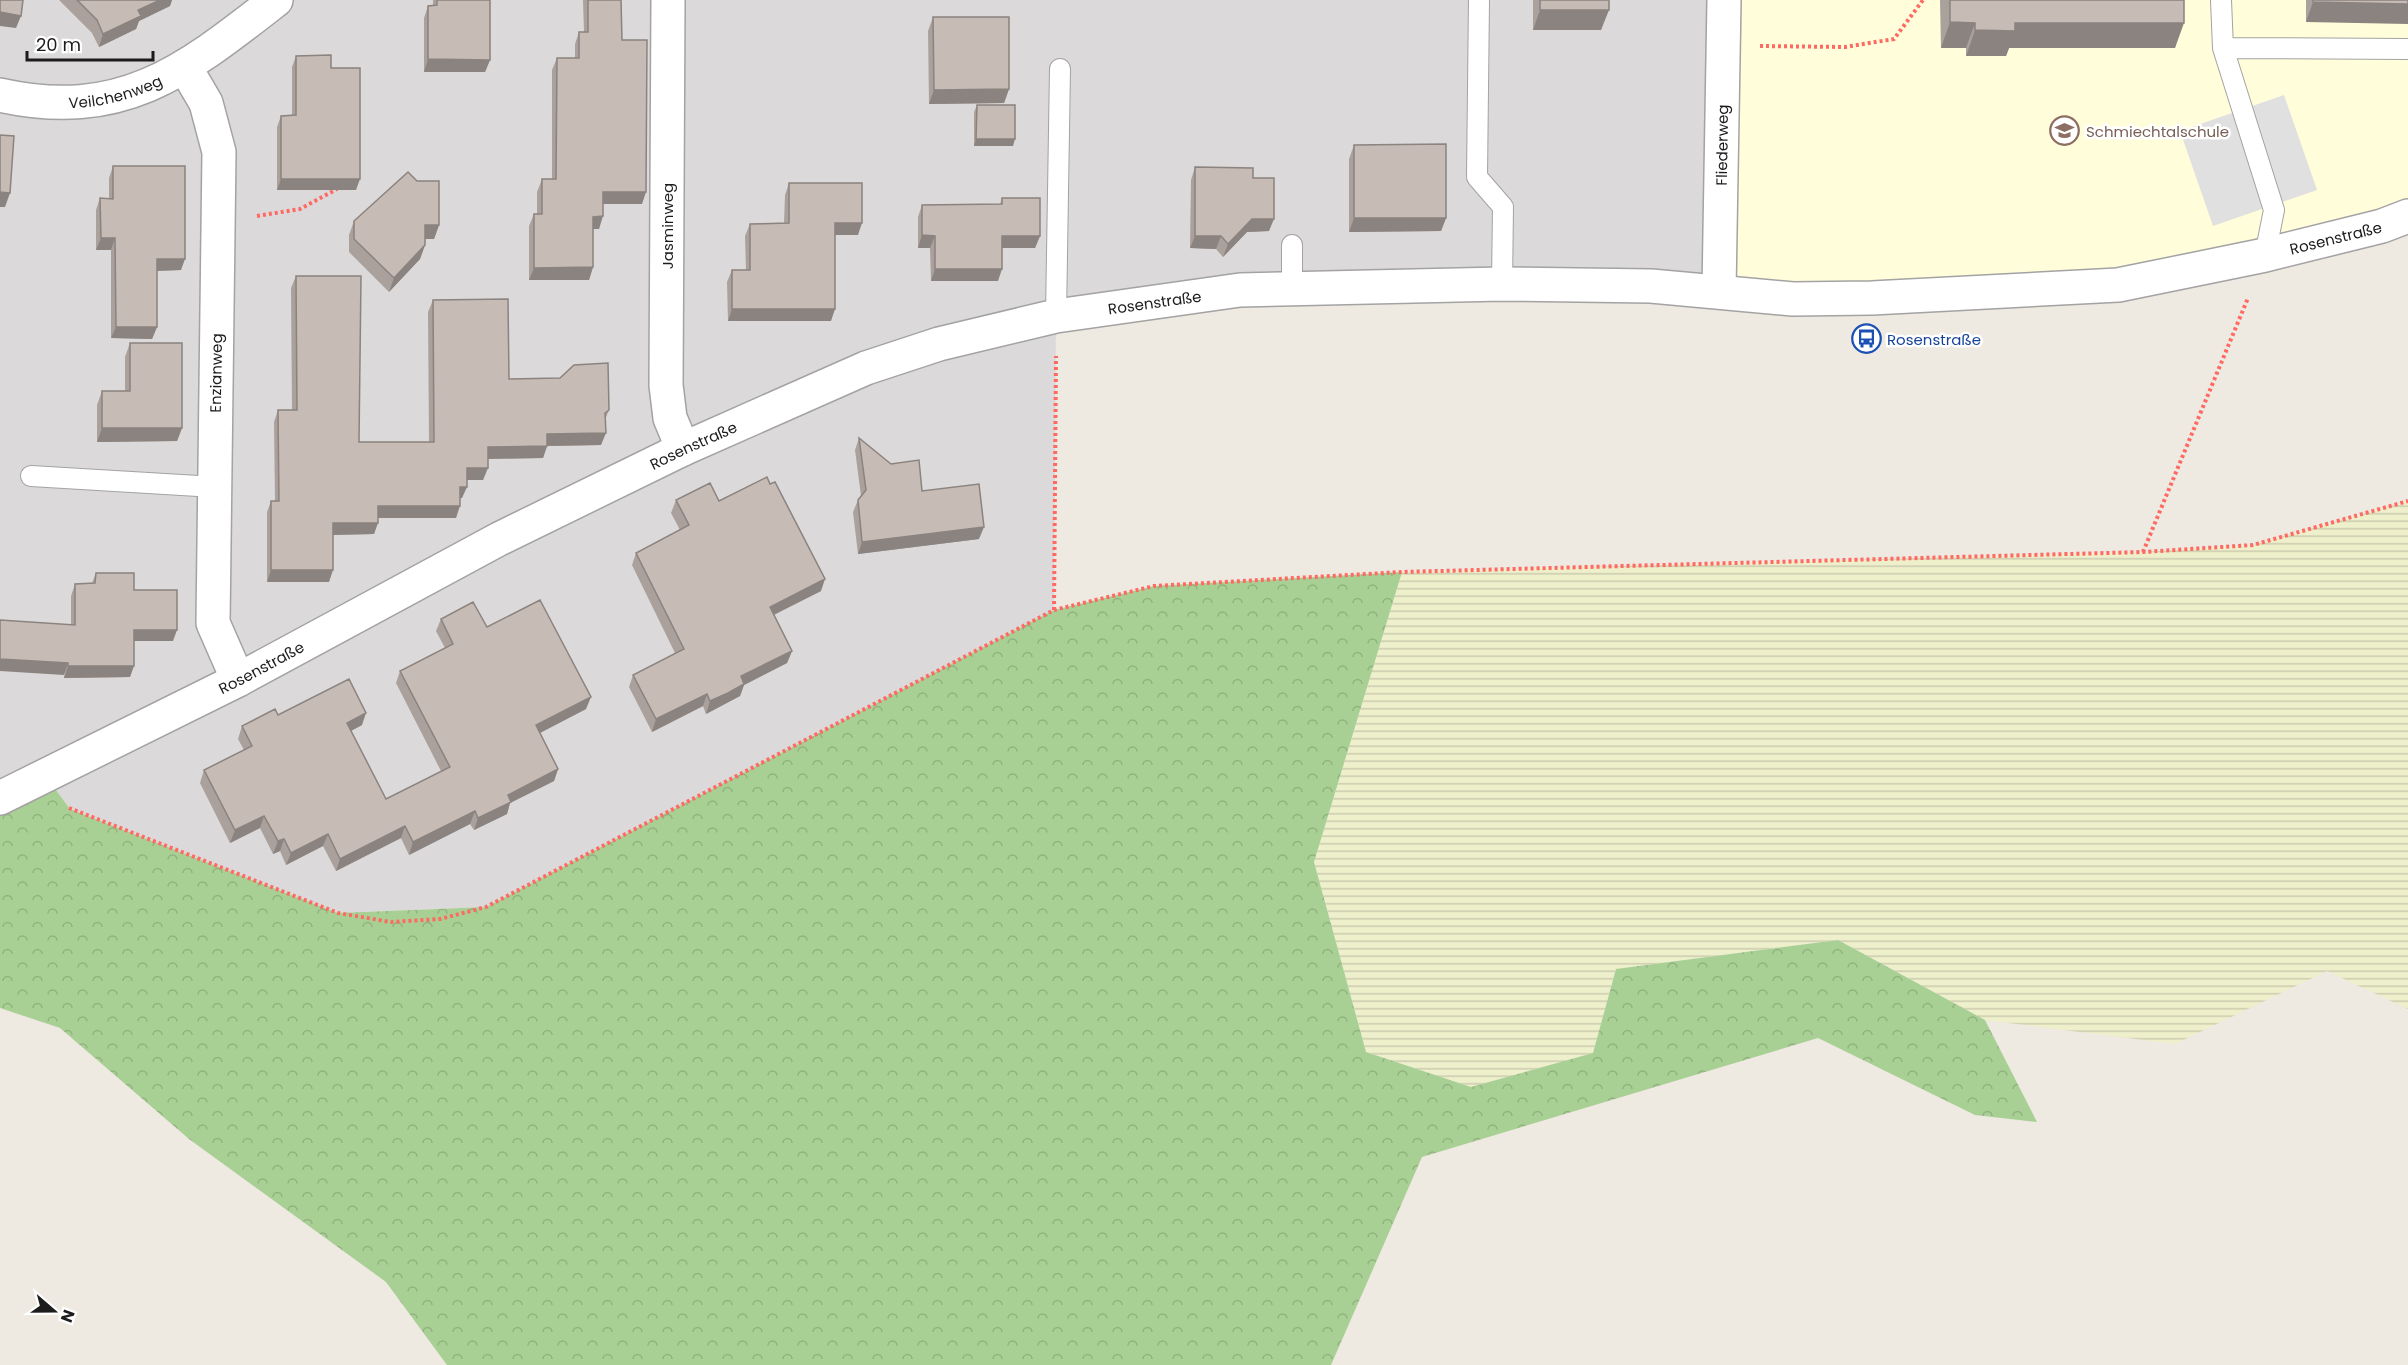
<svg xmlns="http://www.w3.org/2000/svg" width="2408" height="1365" viewBox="0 0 2408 1365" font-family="Poppins,sans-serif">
	<defs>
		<pattern id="farmland-rules" width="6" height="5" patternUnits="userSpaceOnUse" patternTransform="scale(1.5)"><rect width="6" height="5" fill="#eeefcb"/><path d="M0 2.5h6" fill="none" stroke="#ccccae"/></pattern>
		<pattern id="forest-crowns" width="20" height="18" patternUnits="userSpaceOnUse" patternTransform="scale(1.5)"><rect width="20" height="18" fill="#a9d094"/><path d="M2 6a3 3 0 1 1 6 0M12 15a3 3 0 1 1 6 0" fill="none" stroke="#91b27f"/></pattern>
	</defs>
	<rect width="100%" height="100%" fill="#eee9e1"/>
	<path fill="#dbd9d9" d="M0,0h1724l-5,291 -385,-3 -278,28 -2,294 -568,297 -148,6 -268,-104 -25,-34 -45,23z"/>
	<path fill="#fffdda" d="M1724,0h684v216l-290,69 -399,6z"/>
	<path fill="url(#farmland-rules)" d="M2408,501v508l-81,-38 -152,73 -190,-24 -147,-80 -222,29 -23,84 -122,34 -105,-35 -52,-190 88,-290 741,-20 109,-7z"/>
	<path fill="url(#forest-crowns)" d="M1402,572l-88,290 52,190 105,35 122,-34 23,-84 222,-29 147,80 52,102 -62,-7 -157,-77 -396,119 -91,208h-884l-61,-83 -197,-143 -129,-111 -60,-20v-210l45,-23 25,34 268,104 148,-6 568,-297 100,-24z"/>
	<path fill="#e0e0e0" d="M2284,95l33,95 -104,36 -33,-95z"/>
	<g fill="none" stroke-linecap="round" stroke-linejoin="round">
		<defs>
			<path id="lane" d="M1479,0l-2,177 26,30 -1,77
				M2221,0l2,48 51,162 -9,45
				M2223,48l185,1
				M1292,289v-44
				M1056,316l4,-247
				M31,476l184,11"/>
			<g id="street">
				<path d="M668,0l-2,385 4,33 13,31"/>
				<path d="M185,67l21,36 13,49 -6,471 25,57"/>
				<path id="s1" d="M0,95c122,27 185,-24 276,-95"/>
				<path id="s2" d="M1719,291l5,-291"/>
				<path id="s3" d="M0,798l238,-118 261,-141 184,-90 183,-81 73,-24 117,-28 184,-26 262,-6 149,2 142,13 79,-1 246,-13 147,-30 117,-29 26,-10"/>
			</g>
		</defs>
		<use href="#lane" stroke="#a3a3a3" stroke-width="22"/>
		<use href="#street" stroke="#a3a3a3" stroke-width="36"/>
		<path stroke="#ff6962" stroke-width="4" stroke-dasharray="3 3" stroke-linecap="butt" d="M1760,46l85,1 49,-8 29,-39
			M257,216l43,-7 37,-20
			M2143,552l105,-254
			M1054,610l2,-254
			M69,808l269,105 53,9 49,-3 46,-12 568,-297 100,-24 248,-14 741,-20 110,-7 155,-44"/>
		<use href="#lane" stroke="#fff" stroke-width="20"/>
		<use href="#street" stroke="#fff" stroke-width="33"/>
	</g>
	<path fill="#aaa19c" d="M59,0h113l-2,6 -31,15 -3,8 -37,18 -7,-14z
		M433,0h57v60l-5,12h-61v-54l4,-12h5z
		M583,0h38l1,40 20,164h-39l-4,25h-6v38l-4,13h-60v-54l5,-12h3v-22l5,-13h10v-109l5,-12h18v-14l4,-12h5z
		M1533,0h76l-8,30h-68z
		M1940,0h244l-9,48h-166l-3,8h-40v-8h-25z
		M2306,0h102l-102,22z
		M933,17l76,72 -5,14 -75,1 -1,-73z
		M296,56l35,12 25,122h-79v-63l4,-11 11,-1v-48z
		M977,105l36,41h-39v-34z
		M1354,145l92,73 -5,13 -92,1v-73z
		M113,166l68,104 -24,1v56l-5,12 -41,-1v-88h-15v-40l4,-12h9v-20z
		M1195,167l58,11 16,53 -22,1 -24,25 -7,-8 -26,-1 1,-68z
		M789,183l69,52h-23l-4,86h-103l-1,-39 5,-12h14l-1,-34 5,-12 34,-1 1,-28z
		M1002,198l38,38 -5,12h-33l-4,33h-67l-1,-33h-12v-31l4,-12 78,-1z
		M354,221l85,4 -5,14h-9v6l-5,14 -31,33 -40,-40v-17z
		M296,276l63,166h70l-1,-130 5,-12 76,79 100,31 -4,10 -4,25 -54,1 -4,12 -55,1 -5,21h-16l-5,18h-2l-4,20h-78l-4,16 -41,1 -4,47h-62v-70l4,-11h4l-1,-79 4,-12h14l-1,-122z
		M130,343l52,85 -5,13 -80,1v-37l5,-14h23v-34z
		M859,438l63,53 57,48 -121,15 -5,-42 5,-12 3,-4 -6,-46z
		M770,484l51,107 -47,24 18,36 -5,12 -43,22 -4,11 -34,18 -3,-8 -51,26 -23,-45 4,-12 42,-22 -43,-88 4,-12 44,-23 -9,-17 5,-13 43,1z
		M96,573l38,17 39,51h-39l-4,36 -66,1 7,-53v-29l4,-12 17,-1z
		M441,619l46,8 99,82 -46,24 18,36 -4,12 -44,22 -3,11 -33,16 -4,-6 -61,31 -8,-17 -65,33 -13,-25 -37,19 -6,-14 -7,3 -13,-26 -30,15 -30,-60 4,-13 40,-20 -6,-11 4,-13 36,-11 84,10 -11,6 35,68 55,-28 -45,-88 4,-12 45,-23 -9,-17z"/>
	<path fill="#8b837f" d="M160,0h12l-2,6 -31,15 -3,8 -37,18 4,-13 35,-24z
		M2313,2l95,2v20l-102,-2z
		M1540,10h69l-8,20h-68z
		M0,12l21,4 -5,12 -16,-2z
		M1950,22l25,1 -9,25h-25z
		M2015,23h169l-9,25h-166l-3,8h-40l9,-26z
		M428,59l62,1 -5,12h-61z
		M1009,89l-5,14 -75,1 5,-14z
		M976,139h39l-2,7h-39z
		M281,179h79l-4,11h-79z
		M0,192l10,1 -5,14h-5z
		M603,192h43l-4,12h-44z
		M603,216l-4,13h-10l4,-12z
		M1354,218h92l-5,13 -92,1z
		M1252,219h22l-5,12 -22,1 -24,25 5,-13z
		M835,223h27l-4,12h-27z
		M425,225h14l-5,14h-14z
		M922,235l13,1 -5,12h-12z
		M1002,236h38l-5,12h-37z
		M1195,236h26l-5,13 -26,-1z
		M101,238h14l-4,12h-15z
		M425,245l-5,14 -31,33 5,-14z
		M157,259h28l-4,11 -28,1z
		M593,267l-4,13h-60l5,-12z
		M935,269h67l-4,12h-67z
		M732,309h103l-4,12h-103z
		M116,327h41l-5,12 -41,-1z
		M102,428h80l-5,13 -80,1z
		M606,433l-5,12 -54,1 -4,12 -60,1 5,-12 59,-13z
		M467,468h21l-5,12h-21z
		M460,487h7l-5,11h-6z
		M378,506h82l-4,12h-82z
		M333,523h45l-4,11 -45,1z
		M984,527l-5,12 -121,15 4,-12z
		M271,570h62l-4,12h-62z
		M825,579l-4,12 -56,28 5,-12z
		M134,630h43l-4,11h-43z
		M792,651l-5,12 -43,22 -4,11 -34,18 4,-13 31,-25z
		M0,659l68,4 -4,12 -64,-4z
		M68,666h66l-4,11 -66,1z
		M707,694l-4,12 -51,26 4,-13z
		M591,697l-5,12 -54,28 4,-12z
		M366,713l-4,12 -19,10 4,-12z
		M558,769l-4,12 -44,22 -3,11 -33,16 4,-12 30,-23z
		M475,811l-5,13 -61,31 4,-13z
		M264,816l-4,12 -30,15 5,-13z
		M405,826l-4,12 -65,33 4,-12z
		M328,834l-5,12 -37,19 5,-12z
		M284,839l-4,12 -7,3 5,-13z"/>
	<path fill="#c6bbb5" stroke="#8b837f" stroke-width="1.5" d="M0,0h23l-2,16 -21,-4z
		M77,0h83l-22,10 3,6 -38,18 -6,-14z
		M437,0h53v60l-62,-1v-53l9,-1z
		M588,0h33l1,40h25l-1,152h-43v24l-10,1v50l-59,1v-54h8v-35h14l1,-121h22v-26h9z
		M1540,0h69v10h-69z
		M1950,0h234v23h-169v8l-40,-1v-7l-25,-1z
		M2313,0h95v4l-95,-2z
		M933,17h76v72l-75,1z
		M331,55v13h29v111h-79v-63l15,-1v-59z
		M977,105h38v34h-39z
		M0,135l14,1 -4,57 -10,-1z
		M1446,144v74h-92v-73z
		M113,166h72v93h-28v68h-41l-1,-89h-14l-1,-40 13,1z
		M1195,167l58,1v10h21v41h-22l-24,25 -7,-8h-26z
		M408,172l9,9h22v44h-14v20l-31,33 -40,-39v-18z
		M789,183h73v40h-27v86h-103v-39h18v-46l39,-1z
		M1002,198h38v38h-38v33h-67v-33l-13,-1v-30l80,-1z
		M296,276h65l-2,166h75l-1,-142 75,-1 1,80 51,-1 14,-13 34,-2 1,47 -4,3 1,20 -59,1v12l-59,1v21h-21v19h-7v19h-82v17h-45v47h-62v-69h8l-1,-91h19z
		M130,343h52v85h-80v-37h28z
		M859,438l32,26 28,-4 3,31 57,-7 5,43 -122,15 -4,-42 8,-10z
		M767,477l3,7 5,-2 50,97 -55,28 22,44 -51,25 3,8 -16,9 -18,8 -3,-7 -51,25 -23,-44 51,-26 -48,-96 53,-28 -13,-25 34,-17 9,18z
		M96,573h38v17h43v40h-43v36h-66v-3l-68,-4v-39l75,5v-41l20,-1z
		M540,600l51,97 -55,28 22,44 -50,26 3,7 -33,16 -3,-7 -62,31 -8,-16 -65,33 -12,-25 -37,19 -7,-14 -6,2 -14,-25 -29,14 -31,-60 48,-24 -10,-20 33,-17 3,6 71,-36 17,34 -19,10 39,76 64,-32 -50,-96 53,-27 -12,-25 32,-17 14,25z"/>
	<defs>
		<symbol id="school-ring" viewBox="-11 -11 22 22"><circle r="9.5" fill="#fff" stroke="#8d6e63" stroke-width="1.5"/><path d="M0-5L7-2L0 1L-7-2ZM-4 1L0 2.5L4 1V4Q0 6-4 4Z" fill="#8d6e63"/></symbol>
		<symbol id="bus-ring" viewBox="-11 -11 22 22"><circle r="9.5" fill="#fff" stroke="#1a4fb4" stroke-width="1.5"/><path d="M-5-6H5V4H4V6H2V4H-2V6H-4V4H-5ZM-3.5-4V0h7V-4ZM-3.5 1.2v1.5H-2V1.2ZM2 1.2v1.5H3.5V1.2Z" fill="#1a4fb4"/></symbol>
	</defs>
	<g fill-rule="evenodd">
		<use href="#school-ring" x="2048" y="114" width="33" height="33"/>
		<use href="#bus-ring" x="1850" y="322" width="33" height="33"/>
	</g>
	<g text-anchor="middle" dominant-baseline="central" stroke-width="5" stroke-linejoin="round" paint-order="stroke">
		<g font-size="15" fill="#1c1c1c" stroke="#fff">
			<text stroke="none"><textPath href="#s1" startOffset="117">Veilchenweg</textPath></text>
			<text stroke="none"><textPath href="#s2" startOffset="146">Fliederweg</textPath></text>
			<text transform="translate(667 226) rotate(-90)">Jasminweg</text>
			<text stroke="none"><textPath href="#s3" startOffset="2452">Rosenstraße</textPath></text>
			<text stroke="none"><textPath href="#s3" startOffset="1264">Rosenstraße</textPath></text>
			<text transform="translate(216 373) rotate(-89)">Enzianweg</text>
			<text stroke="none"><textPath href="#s3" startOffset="778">Rosenstraße</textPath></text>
			<text stroke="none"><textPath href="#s3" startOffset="292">Rosenstraße</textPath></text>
		</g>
		<g font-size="15" fill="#785e54" stroke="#fff" text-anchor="start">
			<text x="2086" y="131">Schmiechtalschule</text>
		</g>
		<g font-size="15" fill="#164399" stroke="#fff" text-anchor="start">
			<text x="1887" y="339">Rosenstraße</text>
		</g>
	</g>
	<g transform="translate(54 1311) rotate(110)" stroke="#ffffff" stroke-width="4.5" paint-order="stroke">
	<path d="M0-4.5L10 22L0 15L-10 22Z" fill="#1c1c1c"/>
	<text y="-9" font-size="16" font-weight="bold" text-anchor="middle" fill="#1c1c1c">N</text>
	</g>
	<path d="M27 51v9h126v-9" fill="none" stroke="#1c1c1c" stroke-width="3"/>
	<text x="36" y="51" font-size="18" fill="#1c1c1c" stroke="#ffffff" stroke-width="4.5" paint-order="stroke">20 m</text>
</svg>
